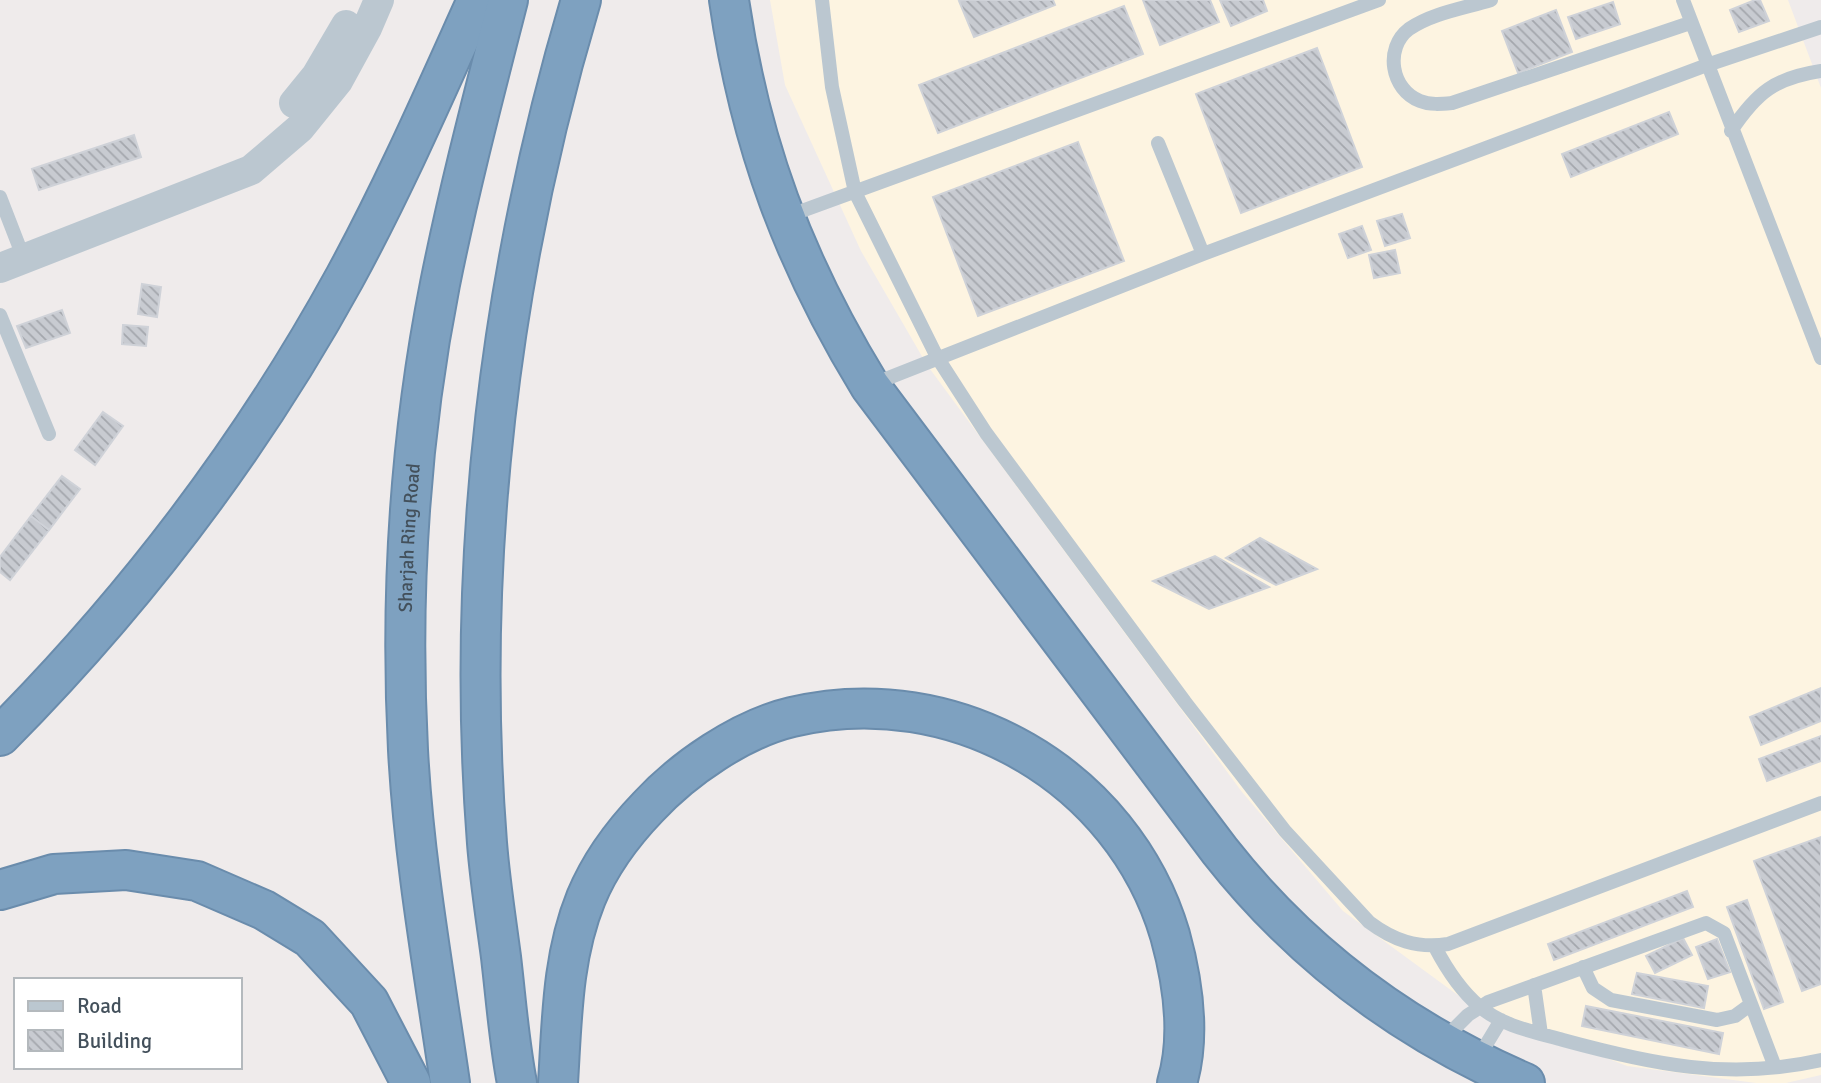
<svg xmlns="http://www.w3.org/2000/svg" width="1821" height="1083" viewBox="0 0 1821 1083" font-family="Signika,sans-serif">
	<defs>
		<pattern id="building-back-hatch" width="6" height="6" patternUnits="userSpaceOnUse" patternTransform="scale(1.75)"><rect width="6" height="6" fill="#c8cbd1"/><path d="M-1 5l2 2M0 0l6 6M5-1l2 2" fill="none" stroke="#a4a7ad"/></pattern>
	</defs>
	<rect width="100%" height="100%" fill="#efebeb"/>
	<path fill="#fdf4e1" d="M770,0h1018l33,88v987l-35,8h-30l-129,-17 -153,-59 -131,-96 -101,-119 -315,-427 -66,-114 -76,-166z"/>
	<path fill="url(#building-back-hatch)" stroke="#cfd2d8" stroke-width="2" d="M963,0h90l2,5 -81,32 -15,-36z
		M1143,0h67l9,22 -59,23z
		M1220,0h43l4,11 -36,15z
		M1755,0h5l9,21 -30,11 -9,-22z
		M1613,2l7,22 -44,15 -8,-22z
		M1124,6l19,48 -205,79 -19,-48z
		M1556,10l16,42 -54,21 -16,-42z
		M1317,48l45,119 -121,46 -45,-119z
		M1669,112l9,22 -107,43 -9,-23z
		M134,135l7,22 -102,33 -7,-21z
		M1078,142l46,119 -146,55 -45,-119z
		M1402,214l8,24 -25,8 -8,-25z
		M1362,226l9,24 -23,8 -9,-24z
		M1395,250l5,23 -26,5 -5,-23z
		M142,284l19,3 -4,30 -19,-3z
		M62,310l8,23 -44,15 -9,-22z
		M123,325l25,2 -2,19 -24,-2z
		M103,412l20,14 -28,39 -20,-15z
		M62,476l18,13 -31,41 -18,-14z
		M31,516l18,14 -39,50 -10,-8v-15z
		M1260,538l57,31 -41,16 -50,-27z
		M1215,556l54,31 -60,22 -56,-28z
		M1821,688v33l-60,24 -11,-28z
		M1821,736v25l-54,20 -8,-22z
		M1821,837v147l-19,7 -48,-130z
		M1687,891l6,16 -139,53 -6,-16z
		M1747,900l36,102 -19,7 -37,-102z
		M1683,938l9,17 -37,18 -9,-17z
		M1717,939l13,33 -22,7 -12,-32z
		M1637,973l71,13 -4,22 -72,-14z
		M1586,1006l137,27 -4,21 -137,-28z"/>
	<g fill="none" stroke-linecap="round" stroke-linejoin="round">
		<defs>
			<g id="motorway">
				<path d="M729,0c21,144 65,262 141,386l350,465c81,103 184,180 305,232"/>
				<path d="M0,736c135,-136 253,-291 345,-459 49,-90 90,-184 132,-277"/>
				<path d="M0,890l54,-16 72,-4 71,11 67,29 46,28 59,64 42,81"/>
				<path id="s1" d="M450,1083c-16,-111 -36,-221 -42,-333 -8,-155 2,-314 32,-466 19,-95 44,-190 68,-284"/>
				<path d="M517,1083c-8,-41 -11,-84 -16,-126 -5,-38 -11,-76 -14,-114 -22,-283 13,-572 94,-843"/>
				<path d="M558,1083c4,-63 4,-126 28,-185 14,-34 37,-65 62,-91 35,-38 93,-78 144,-90 162,-39 331,59 378,218 13,47 21,101 7,148"/>
			</g>
		</defs>
		<use href="#motorway" stroke="#6a8cac" stroke-width="42"/>
		<path stroke="#bbc7d0" stroke-width="14" d="M822,0l10,87 23,105 82,165 49,76 199,269 100,129 84,91c24,18 48,27 79,22l373,-141
			M1491,0c-26,8 -59,13 -82,29 -25,19 -18,61 11,72 10,4 21,3 32,2l238,-80
			M1683,0l138,358
			M1731,131c26,-39 44,-53 90,-60
			M1158,143l45,111
			M0,197l24,62
			M788,216l591,-216
			M0,315l49,119
			M873,384l330,-130 504,-189 114,-38
			M1435,947c11,21 25,43 44,59 23,20 55,26 84,34 88,24 166,41 258,20
			M1583,967l10,21 18,12 106,20 18,-4 15,-11
			M1534,985l7,49
			M1442,1041l26,-26 20,-13 218,-79 18,10 51,134
			M1478,1058l23,-38"/>
		<path stroke="#bbc7d0" stroke-width="30" d="M294,103l22,-27 30,-51
			M0,268l251,-98 49,-42 38,-47 29,-53 12,-28"/>
		<use href="#motorway" stroke="#7ea1c0" stroke-width="38"/>
	</g>
	<g text-anchor="middle" dominant-baseline="central" stroke-width="5" stroke-linejoin="round" paint-order="stroke">
		<g font-size="19" fill="#43505b" stroke="#fff">
			<text stroke="none"><textPath href="#s1" startOffset="548">Sharjah Ring Road</textPath></text>
		</g>
	</g>
	<rect x="14" y="978" width="228" height="91" fill="#ffffff" stroke="#b4b9bd" stroke-width="2"/>
	<rect x="28" y="1001" width="35" height="10" fill="#bbc7d0" stroke="#b4b9bd" stroke-width="2"/>
	<text x="77" y="1013" font-size="21" fill="#43505b">Road</text>
	<rect x="28" y="1030" width="35" height="21" fill="url(#building-back-hatch)" stroke="#b4b9bd" stroke-width="2"/>
	<text x="77" y="1048" font-size="21" fill="#43505b">Building</text>
</svg>
